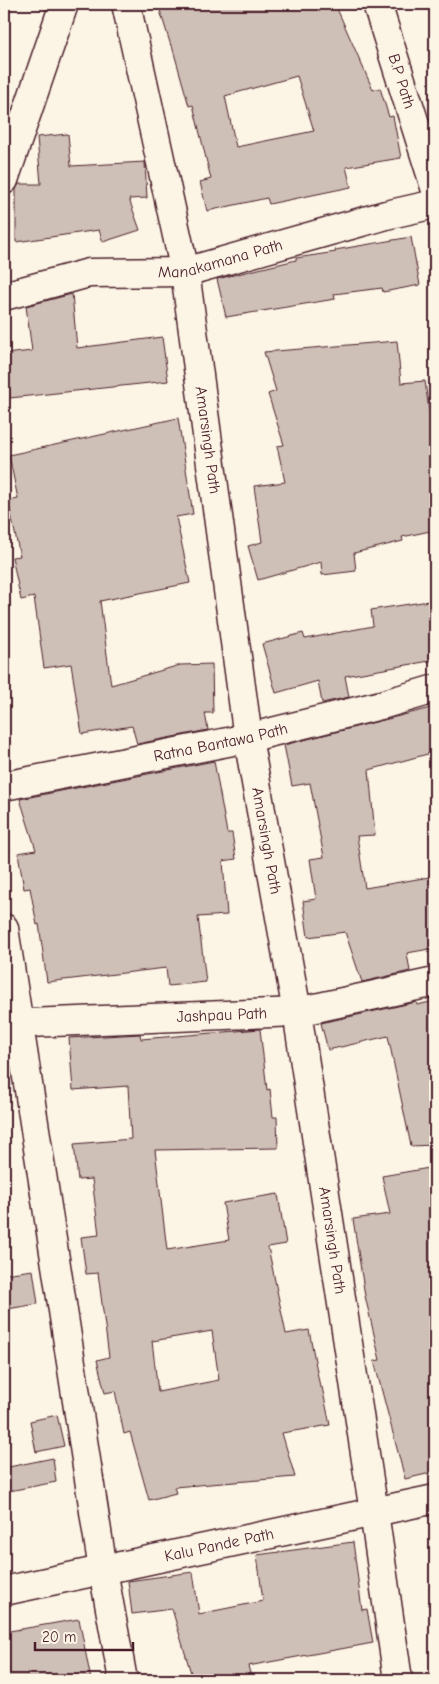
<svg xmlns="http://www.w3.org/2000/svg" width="439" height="1684" viewBox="0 0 439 1684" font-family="'Comic Neue',sans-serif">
	<rect width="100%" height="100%" fill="#fcf5e5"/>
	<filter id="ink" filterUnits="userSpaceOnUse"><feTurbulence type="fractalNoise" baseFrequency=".02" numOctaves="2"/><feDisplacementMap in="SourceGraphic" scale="10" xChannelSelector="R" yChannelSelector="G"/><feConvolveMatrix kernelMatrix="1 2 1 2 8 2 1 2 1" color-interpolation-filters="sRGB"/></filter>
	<g filter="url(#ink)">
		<path fill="#cfc0b7" stroke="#4a1f2b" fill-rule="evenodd" d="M158,4h177l38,86 7,-2 9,29 4,-1 8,42 -55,9 5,20 -82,17 -2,-6 -60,13 -7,-29 11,-3 -18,-74 -4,1 -17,-60h-1zM297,76l17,55 -78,16 -11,-51z
			M68,134l3,32 74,-4 2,36 -18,1 11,31 -37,12 -4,-12 -83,12v-53l3,-5h22l-4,-47z
			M411,237l9,48 -37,7 -1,-4 -48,6 1,5 -109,18 -9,-38 79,-19v-2l40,-6 -1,-2z
			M72,294l5,54 85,-11 6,44 -158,17 -5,-44 27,-3 -6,-45z
			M397,341l4,42 24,-2 5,37 5,-1v113l-33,7 1,4 -49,12 2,18 -34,4 -1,-13 -63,18 -10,-34 14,-4 -8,-56 31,-4 -8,-36 7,-1 -16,-51 8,-3 -12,-39z
			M178,418l15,96 -17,3 14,66 -90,18 11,84 69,-20 32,-1 1,49h-8l3,17 -71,14 -5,-18 -50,8 -11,-70 -27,4 -10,-71 -13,3 -9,-43 8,-1 -12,-55 10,-2 -9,-44z
			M435,600v60l-90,16 4,21 -27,6 -4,-22 -42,12 -14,-49 41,-11 2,6 68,-13 -2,-16z
			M435,707v45l-66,18 6,65 -18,1 8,52 70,-12v72l-28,5 3,18 -48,11 -17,-50 -37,5 -5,-36 13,-2 -6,-40 14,-2 -14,-74 -18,3 -8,-41z
			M214,761l13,72h5l4,26 -13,2 4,54 -29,2 8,65 -38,4 -2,-18 -119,14 -8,-58 -2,1 -7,-37 -6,1 -6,-36 18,-3 -16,-51z
			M435,1001v144l-24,1 -23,-110 -60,14 -7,-27 95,-21 1,3z
			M260,1029l7,61 3,-1 3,28h4l1,31 -123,2 12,100 62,-10 -6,-37 55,-9 8,50 -18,3 18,87 23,-4 11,57h2l8,38 -48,8 13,44 -121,10 2,6 -27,7 -19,-68 -6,2 -9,-43 -10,2 -8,-33 12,-3 -11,-84 -12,1 -5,-37 18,-2 -7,-56 -14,1 -4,-36 57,-5 -3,-53 -55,4 -4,-52 71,-4 1,5zM212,1331l7,49 -61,12 -6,-51z
			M435,1167v33l-7,1 7,44v227l-30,7 -31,-118 6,-1 -15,-64 -12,-77 37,-5 -8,-38z
			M33,1270l5,34 -31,5 -3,-19v-16z
			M57,1415l7,31 -28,6 -6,-31z
			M53,1458l3,24 -52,10v-24z
			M353,1542l9,68 5,-1 6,34 -125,23 4,14h-59l-21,-71 -40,5 -4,-33 65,-9 6,42 64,-13 -6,-46z
			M79,1619l12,61h-87v-48z"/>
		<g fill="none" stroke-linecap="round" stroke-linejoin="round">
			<defs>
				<g id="minor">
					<path id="s1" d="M126,4l59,268 63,466 49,274 77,500 24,168"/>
					<path id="s2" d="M377,4l58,183"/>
					<path d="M4,180l60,-176"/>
					<path id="s3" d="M4,296l85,-23 96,-1 201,-57 49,-11"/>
					<path id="s4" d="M4,786l244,-48 133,-33 54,-16"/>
					<path d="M4,928l99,642 20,110"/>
					<path id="s5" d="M4,1024l293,-12 138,-30"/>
					<path id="s6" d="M4,1591l431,-92"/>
				</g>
			</defs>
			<use href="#minor" stroke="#4a1f2b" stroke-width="31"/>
			<use href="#minor" stroke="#fcf5e5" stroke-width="28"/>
		</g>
	</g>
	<g text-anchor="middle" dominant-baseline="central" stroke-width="4" stroke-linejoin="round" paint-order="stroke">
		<g font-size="16" fill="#4a1f2b" stroke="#fcf5e5">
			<text stroke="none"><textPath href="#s2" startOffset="81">B.P Path</textPath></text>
			<text stroke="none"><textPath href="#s3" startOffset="221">Manakamana Path</textPath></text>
			<text stroke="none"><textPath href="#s1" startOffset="444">Amarsingh Path</textPath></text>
			<text stroke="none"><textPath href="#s4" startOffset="221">Ratna Bantawa Path</textPath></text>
			<text stroke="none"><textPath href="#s1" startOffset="849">Amarsingh Path</textPath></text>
			<text stroke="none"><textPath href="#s5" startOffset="218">Jashpau Path</textPath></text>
			<text stroke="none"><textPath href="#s1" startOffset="1254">Amarsingh Path</textPath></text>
			<text stroke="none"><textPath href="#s6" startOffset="220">Kalu Pande Path</textPath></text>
		</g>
	</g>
	<rect width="439" height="1684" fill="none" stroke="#fcf5e5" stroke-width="20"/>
	<rect x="10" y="10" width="419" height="1664" fill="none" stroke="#4a1f2b" stroke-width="2" filter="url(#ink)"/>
	<path d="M35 1642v8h98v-8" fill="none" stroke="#4a1f2b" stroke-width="2.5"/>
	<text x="42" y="1642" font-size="15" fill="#4a1f2b" stroke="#fcf5e5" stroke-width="4" paint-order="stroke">20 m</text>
</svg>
